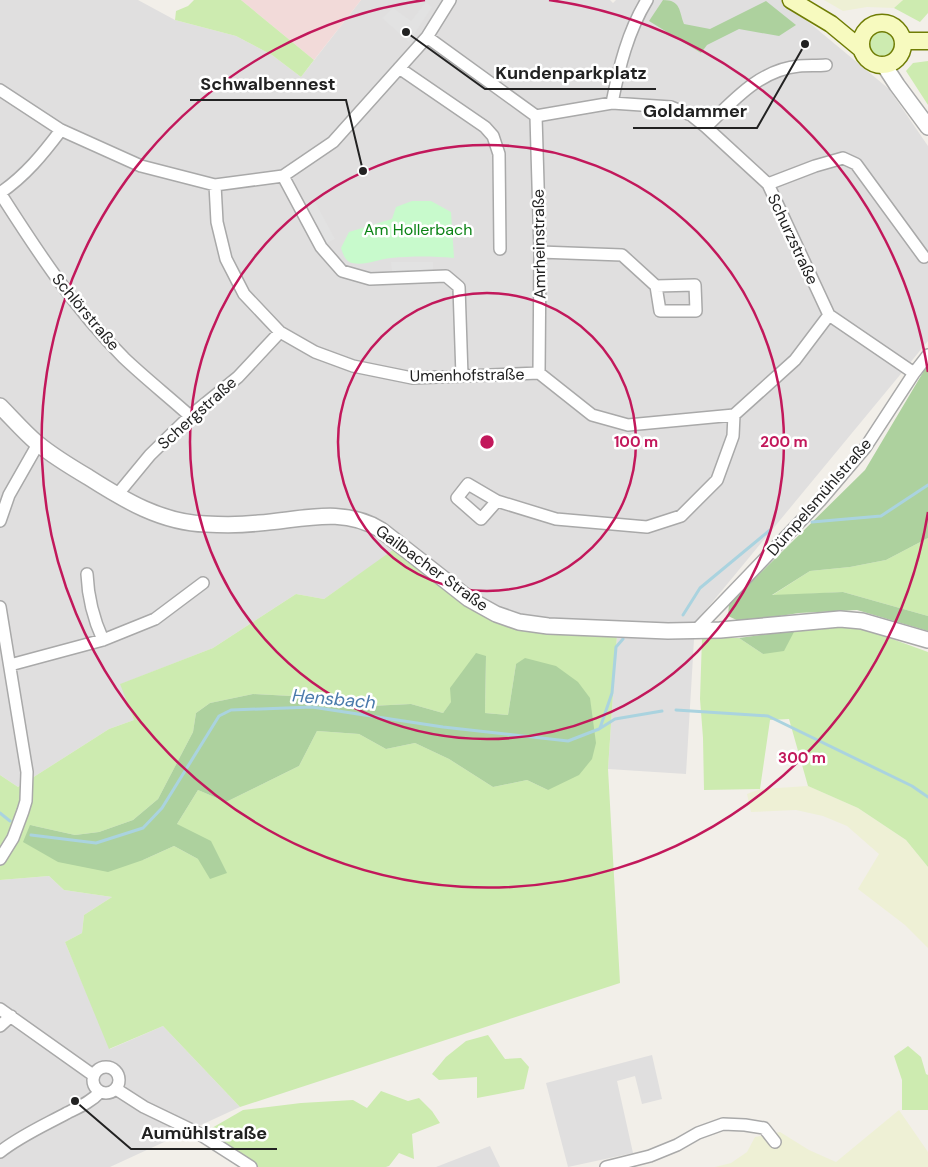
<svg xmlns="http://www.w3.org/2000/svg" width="928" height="1167" viewBox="0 0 928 1167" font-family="'DM Sans',sans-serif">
	<rect width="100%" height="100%" fill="#f2efe9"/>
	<path fill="#e0dfdf" d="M0,0h138l37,20 61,16 36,19 29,22 60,-77h249l3,3 3,-3h166l107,89 39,57v195l-233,282 -9,151 -78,-5 9,-134 -105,-10 -115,-77 -73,51 -28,-5 -83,54 -92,36 13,36 -25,9 -91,58 -18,-12z
		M49,876l15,14 48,7 -28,18 -2,18 -17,9 45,107 53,-23 77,81 -130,60h-110v-287z
		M652,1055l10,44 -20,5 -7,-28 -18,5 16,72 -65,14 -22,-84z
		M490,1146l10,21h-64z"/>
	<path fill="#f2dad9" d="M241,0h120l-47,60z"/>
	<path fill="#eef0d5" d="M824,0h79l-9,8 -27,-1 -24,4z
		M808,786l50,22 48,32 22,27v81l-23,-23 -47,-36 21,-35 -32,-28 -24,-10 -27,-6 -45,2 -4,-18 13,-5z
		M899,1110l29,42v15h-213l16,-4 16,-11 8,-15 25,-5 29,18 27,12z"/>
	<path fill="#cdebb0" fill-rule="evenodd" d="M194,0h47l73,60 -13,17 -29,-22 -36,-19 -61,-16 1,-9 12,-5z
		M903,0h25v13l-8,9 -26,-14z
		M866 43a15 15 0 1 1 30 0a15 15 0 1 1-30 0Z
		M928,61v44l-22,-34 7,-8z
		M928,538v78l-85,-24 -72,4 39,-25 40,-4 36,-7z
		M397,547l115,78 105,10 -9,134 12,214 -380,124 -77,-81 -54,23 -44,-107 17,-9 2,-18 28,-18 -48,-7 -15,-14 -49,4v-105l18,12 91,-58 25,-9 -14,-36 93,-36 83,-54 28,5zM486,656l-1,57 23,2 8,-51 32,126 -21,-10 -34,7 -44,-28 -34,-16 -29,6 -27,-15 -42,-3 -18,35 -73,36 -28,-12 -21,34 21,35 -24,-13 -31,14 -113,-35 45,10 24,-3 34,-12 25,-21 35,-67 3,-19 14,-10 43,-9 76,4 41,8 41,-2 32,9z
		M834,627l28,1 66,24v215l-22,-27 -48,-32 -50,-22 -19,-67 -19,1 -10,69 -56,1 -1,-52 -3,-39 2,-61h37l24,16 32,-24h21z
		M488,1035l17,24 16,-1 8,9 -5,22 -47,9v-21l-38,3 -7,-6 14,-17 20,-16z
		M908,1046l13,11 5,17 2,1v35h-26v-30l-8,-24z
		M381,1091l27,10 11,-3 13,13 8,12 -28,11 2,25 -15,-6 -10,13 -3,1h-129l-52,-35 38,-22 58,-7 52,-3 14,8z"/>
	<path fill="#add19e" d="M663,0c18,0 16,11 21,24l26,5 56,-28 30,24 -17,11 -40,-7 -32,16 -6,8 -52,-32z
		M928,364v174l-42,22 -36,7 -40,4 -38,24 71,-3 85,24v15l-71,-21 -58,3 -58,9 -13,-6 1,-12 136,-134z
		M795,630l-11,21 -21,3 -24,-16z
		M476,653l10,3 -1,57 23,2 8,-51 9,-6 31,8 22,16 12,16 6,45 -4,16 -13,16 -31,15 -21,-10 -34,7 -44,-28 -34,-16 -29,6 -27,-15 -42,-3 -18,35 -73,36 -28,-12 -21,34 34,17 16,32 -17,6 -12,-20 -24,-13 -31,14 -35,12 -50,-10 -35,-20 7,-17 45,10 24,-3 34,-12 25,-21 35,-67 3,-19 14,-10 43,-9 76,4 41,8 41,-2 32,9 8,-11 -1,-14z"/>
	<path fill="#c8facc" d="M412,201h19l20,11 3,46c-21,-2 -43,-2 -63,0 -13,1 -26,8 -39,5 -7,-2 -9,-9 -11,-15l8,-16 43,-13 4,-12z"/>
	<path fill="#e2e2e2" d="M426,2l6,5 -23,35 -27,-24 11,-10 18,13z
		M314,200l21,39 -8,4 -21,-38z
		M391,262h42v9h-41z"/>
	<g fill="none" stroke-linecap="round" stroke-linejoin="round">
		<path stroke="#aad3df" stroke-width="3" d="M812,522l69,-6 47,-31
			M683,615l17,-27 70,-58
			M676,710l92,6 144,70 16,11
			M600,728l12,-35 4,-46 7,-8
			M0,813l10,8
			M31,835l65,8 47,-15 19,-20 57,-92 12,-6 81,-3 131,20 125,14 31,-12 16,-10 47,-8"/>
		<defs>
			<path id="minor" d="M427,37l109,79 76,-13 59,4 20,8 15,12 62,57 61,131 85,58
				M399,68l86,59 8,9 6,18 1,95
				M0,90l61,40 80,36 74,19 68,-9 50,-34 94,-105 23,-37
				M612,103c7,-36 16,-72 35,-103
				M536,116l4,136 -1,121
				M706,127c27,-26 53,-57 93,-61 9,-1 18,0 27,-1
				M283,176l38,71 21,24 28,8 76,-3 13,11 3,89
				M768,184l47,-18 28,-8 13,6 68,93
				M215,185l2,37 9,37 18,35 36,38 35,20 38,14 59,12 127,-5 53,42 36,10 106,-10 61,-55 34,-45
				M0,193c37,58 75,116 124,165 21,20 45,39 66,58
				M0,193c25,-17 43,-39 61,-63
				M540,252l82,3 34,31 39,-1 1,26h-36l-4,-25
				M117,495l33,-40 40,-39 48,-39 42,-45
				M497,501l-16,18 -24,-21 11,-14 29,17 59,18 91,8 34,-11 36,-36 16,-44 1,-21
				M0,521l9,-26 29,-51
				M87,574c1,24 6,44 16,66
				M0,607l27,165 -1,29 -3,10 -10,27 -13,21
				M697,629l123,-128 45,-53 49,-75 14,-18
				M10,665l93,-25 52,-21 48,-36
				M0,1009l93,66
				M0,1026l11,-10
				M93 1080a13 13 0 1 1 26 0a13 13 0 1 1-26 0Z
				M116,1089l28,18 54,26 53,34
				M0,1152c20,-16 45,-27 67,-39 12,-6 24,-11 33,-21
				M606,1167l44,-11 27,-11 21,-12 25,-9 22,1 19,3 11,14"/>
			<path id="tertiary" d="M884,65l13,20 31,42
				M0,406c12,12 24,26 37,37 16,13 34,24 51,34 36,23 74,46 118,47 17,1 36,1 53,-1 42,-3 84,-17 122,7l88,69 27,15 23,8 29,4 120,5 52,-1 120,-11 22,2 66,19"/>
			<path id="secondary" d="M791,0l40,24 29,24
				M861 44a21 21 0 1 1 42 0a21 21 0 1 1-42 0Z
				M903,41h25"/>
		</defs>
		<use href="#minor" stroke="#a9a9a9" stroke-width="14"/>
		<use href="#tertiary" stroke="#a9a9a9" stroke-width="18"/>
		<use href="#secondary" stroke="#707d05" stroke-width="19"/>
		<use href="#minor" stroke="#fff" stroke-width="11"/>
		<use href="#tertiary" stroke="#fff" stroke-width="15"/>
		<use href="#secondary" stroke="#f7fabf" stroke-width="16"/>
	</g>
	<g fill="none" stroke="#c2185b" stroke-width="2.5">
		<circle cx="487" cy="442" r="149"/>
		<circle cx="487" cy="442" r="297"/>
		<path d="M928 512A446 446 0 1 1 425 0M549 0A446 446 0 0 1 928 372"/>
	</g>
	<g text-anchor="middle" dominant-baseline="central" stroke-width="5" stroke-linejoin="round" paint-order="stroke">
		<g font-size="16" fill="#0c8416" stroke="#fff">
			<text x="418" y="229">Am Hollerbach</text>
		</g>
		<g font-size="16" fill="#222" stroke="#fff">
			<text transform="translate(793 239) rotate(65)">Schurzstraße</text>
			<text transform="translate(539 244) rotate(-91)">Amrheinstraße</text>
			<text transform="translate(86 312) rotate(50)">Schlörstraße</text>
			<text transform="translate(467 375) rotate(-1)">Umenhofstraße</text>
			<text transform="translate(197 413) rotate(-42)">Schergstraße</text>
			<text transform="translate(819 497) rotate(-49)">Dümpelsmühlstraße</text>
			<text transform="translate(432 568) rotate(36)">Gailbacher Straße</text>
		</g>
		<g font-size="18" font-style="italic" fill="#4a7aab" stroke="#fff">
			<text transform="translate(334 699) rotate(5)">Hensbach</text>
		</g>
	</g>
	<circle cx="487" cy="442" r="8" fill="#c2185b" stroke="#fff" stroke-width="2.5"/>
	<g font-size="15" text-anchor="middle" font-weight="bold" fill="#c2185b" stroke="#fff" stroke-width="5" stroke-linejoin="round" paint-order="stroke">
		<text x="636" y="447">100 m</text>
		<text x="784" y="447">200 m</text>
		<text x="802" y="763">300 m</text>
	</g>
	<path fill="none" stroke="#222" stroke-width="2" d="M406 32L485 89H656M363 171L346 100H190M805 44L757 128H633M75 1101L131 1149H277"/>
	<g fill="#222" stroke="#fff" stroke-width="2">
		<circle cx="406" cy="32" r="5"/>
		<circle cx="363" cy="171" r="5"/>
		<circle cx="805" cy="44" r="5"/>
		<circle cx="75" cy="1101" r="5"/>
	</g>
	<g font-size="18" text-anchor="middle" font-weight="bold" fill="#222" stroke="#fff" stroke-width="5" stroke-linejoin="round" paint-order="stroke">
		<text x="571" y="79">Kundenparkplatz</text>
		<text x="268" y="90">Schwalbennest</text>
		<text x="695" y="117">Goldammer</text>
		<text x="204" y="1139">Aumühlstraße</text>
	</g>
</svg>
